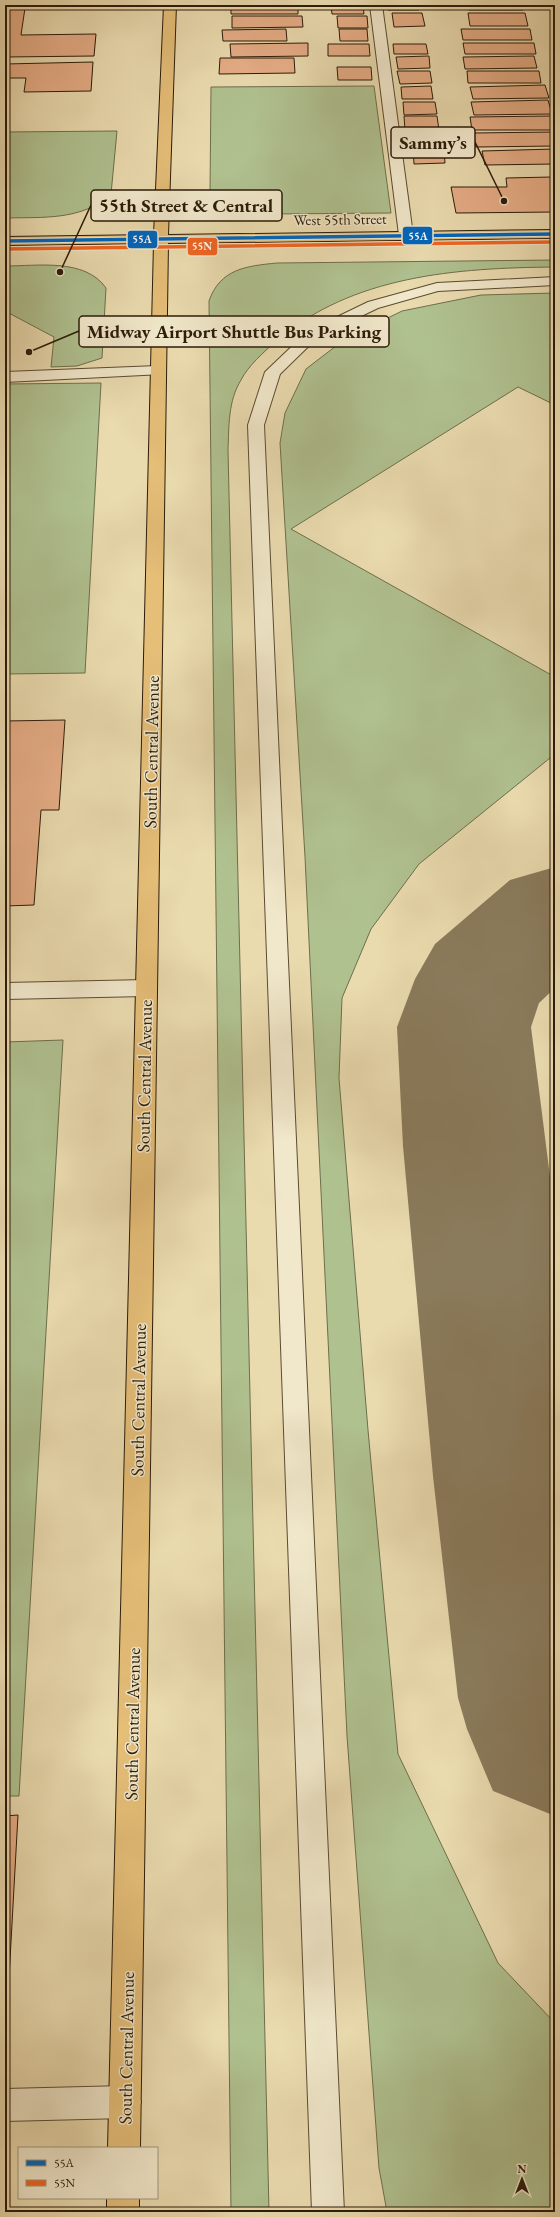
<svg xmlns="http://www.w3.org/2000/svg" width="560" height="2217" viewBox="0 0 560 2217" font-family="'EB Garamond',serif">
	<rect width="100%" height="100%" fill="#eadbaf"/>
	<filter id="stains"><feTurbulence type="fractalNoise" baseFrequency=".005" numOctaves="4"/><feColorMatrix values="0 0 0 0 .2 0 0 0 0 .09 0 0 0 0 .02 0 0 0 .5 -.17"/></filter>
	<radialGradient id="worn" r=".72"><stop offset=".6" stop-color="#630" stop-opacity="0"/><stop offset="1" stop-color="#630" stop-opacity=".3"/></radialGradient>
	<path fill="#b0c190" stroke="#6e6e4c" d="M374,86l17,127 -122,1c-23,-2 -41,-4 -59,-22l1,-105z
		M117,131l-6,63c-29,27 -69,23 -106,24v-86z
		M555,260v7c-98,1 -203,8 -280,75 -11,10 -27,24 -34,38 -13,21 -12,46 -13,70l41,1762h-38l-22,-1911c11,-32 37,-35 68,-38z
		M5,266c33,0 80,-8 101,22l-4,70 -25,8 -26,1 3,-30 -49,-26z
		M555,293v112l-37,-18 -227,142 264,148v77l-136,110 -48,65 -29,69 -3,80 29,352 30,324 100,209 57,60v189h-168l-8,-44 -32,-432 -42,-879 -25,-414 5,-30 21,-44 39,-30 57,-28 79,-16z
		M101,383l-16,290 -80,1v-290z
		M63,1040l-44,756h-14v-754z"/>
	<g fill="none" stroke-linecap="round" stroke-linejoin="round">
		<path fill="#8a7b5c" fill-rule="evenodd" d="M555,867v121l-16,15 -8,24 24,189v600l-62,-25 -26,-62 -9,-31 -25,-222 -30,-330 -6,-119 18,-48 20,-35 75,-64z"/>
	</g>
	<path fill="#e6ad86" stroke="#2b1b09" d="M231,5h67v9h-67z
		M331,5h32l1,9h-32z
		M388,5h30l1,5h-31z
		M469,5h53l1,5h-54z
		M25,8l-4,27 75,-1 -2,22 -89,1v-48z
		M392,13h30l3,13 -31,1z
		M468,13h57l3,13h-58z
		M232,16h70l1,11 -71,1z
		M337,16h30l1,12h-30z
		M286,29l1,12h-64l-1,-11z
		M339,29h28l1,12h-28z
		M461,29h69l2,11h-69z
		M308,43v13l-77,1 -1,-13z
		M463,43h71l2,11h-71z
		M328,44h41l1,12h-42z
		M393,44h33l2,10h-34z
		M429,56l1,12 -32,1 -2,-12z
		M534,56l3,12 -72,1 -2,-12z
		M220,58h74l1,15 -76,1z
		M93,62l-2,29 -67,1 2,-14h-21v-14z
		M337,67h34l1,13h-34z
		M397,71h33l2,12 -32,1z
		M467,71h72l2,12h-73z
		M545,85l4,13 -76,1 -3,-12z
		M431,86l2,13h-31l-1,-12z
		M548,100l4,14 -78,1 -3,-13z
		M403,102h32l2,12 -33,1z
		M404,116h33l2,14h-34z
		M552,116l3,14h-83l-2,-13z
		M555,132v14l-79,1 -3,-14z
		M413,149h31l1,14 -31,1z
		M555,149v15l-70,1 -3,-14z
		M552,177l3,13v22l-99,1 -5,-26h56l-1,-9z
		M65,720l-6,90h-18l-7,95 -29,1v-185z
		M18,1815l-9,163h-4v-162z
		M5,1978h4l-4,79z"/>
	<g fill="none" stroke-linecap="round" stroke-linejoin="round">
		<defs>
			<path id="minor" d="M370,5h12l31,230 -7,4 -7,-4z
				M555,277v8l-117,6 -60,17 -60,29 -38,37 -16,51 80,1787h-32l-64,-1787 17,-53 43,-41 60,-29 69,-19z
				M158,366l5,2 3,3 -3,3 -158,8v-10z
				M146,980l7,2 3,6 -3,6 -7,2 -141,3v-16z
				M125,2086l11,5 5,11 -5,11 -11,5 -120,3v-32z"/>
			<path id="major" d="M164,5h12l-8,230 387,-5v8l-387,5 -28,1905h-32l46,-1905 -149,2v-8l149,-2z
				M107,2198h32v14h-32z"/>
		</defs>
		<use href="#minor" stroke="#5b4b32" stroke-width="2"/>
		<use href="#major" stroke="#2b1b09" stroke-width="2"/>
		<use href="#minor" fill="#f1e8cb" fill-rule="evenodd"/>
		<use href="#major" fill="#e5be78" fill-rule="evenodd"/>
		<defs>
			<path id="bus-1" d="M5,241l550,-7"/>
			<path id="bus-2" d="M5,249l550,-7"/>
		</defs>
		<use href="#bus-1" stroke="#f1e8cb" stroke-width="5.5"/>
		<use href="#bus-2" stroke="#f1e8cb" stroke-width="5.5"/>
		<use href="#bus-1" stroke="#0065bd" stroke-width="3.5"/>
		<use href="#bus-2" stroke="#f26522" stroke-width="3.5"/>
	</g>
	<g text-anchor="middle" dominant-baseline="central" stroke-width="3" stroke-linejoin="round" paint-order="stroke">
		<g font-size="15" fill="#2b1b09" stroke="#f1e8cb">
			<text transform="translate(340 219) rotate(-1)">West 55th Street</text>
		</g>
		<g font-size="18" fill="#2b1b09" stroke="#f1e8cb">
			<text transform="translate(151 752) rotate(-89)">South Central Avenue</text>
			<text transform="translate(144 1076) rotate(-89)">South Central Avenue</text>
			<text transform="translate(138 1400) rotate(-89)">South Central Avenue</text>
			<text transform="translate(132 1724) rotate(-89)">South Central Avenue</text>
			<text transform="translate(126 2048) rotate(-89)">South Central Avenue</text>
		</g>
	</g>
	<path fill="none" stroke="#2b1b09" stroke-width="1.5" d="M504 201L475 142M60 272L91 205M29 352L79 331"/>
	<g fill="#2b1b09" stroke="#f1e8cb" stroke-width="1.5">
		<circle cx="504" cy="201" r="4"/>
		<circle cx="60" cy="272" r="4"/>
		<circle cx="29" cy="352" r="4"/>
	</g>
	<g fill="#f1e8cb" stroke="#2b1b09" stroke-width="1.5">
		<rect x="391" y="127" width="84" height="31" rx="4"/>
		<rect x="91" y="190" width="191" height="31" rx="4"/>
		<rect x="79" y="316" width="310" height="31" rx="4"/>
	</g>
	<g font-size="19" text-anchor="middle" font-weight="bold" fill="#2b1b09">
		<text x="433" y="149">Sammy’s</text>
		<text x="186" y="212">55th Street &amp; Central</text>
		<text x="234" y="338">Midway Airport Shuttle Bus Parking</text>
	</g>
	<g stroke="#f1e8cb" stroke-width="1.5">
		<rect x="402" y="226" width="31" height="19" rx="4" fill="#0065bd"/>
		<rect x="127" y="230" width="31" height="19" rx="4" fill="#0065bd"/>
		<rect x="187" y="237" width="31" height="19" rx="4" fill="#f26522"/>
	</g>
	<g font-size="11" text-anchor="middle" font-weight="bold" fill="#fff">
		<text x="418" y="240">55A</text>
		<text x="142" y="243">55A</text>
		<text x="202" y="250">55N</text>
	</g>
	<rect width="560" height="2217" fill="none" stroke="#eadbaf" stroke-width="20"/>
	<rect x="6" y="6" width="548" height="2205" fill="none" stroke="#2b1b09" stroke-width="2"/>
	<rect x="10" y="10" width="540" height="2197" fill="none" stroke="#2b1b09"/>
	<rect x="18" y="2147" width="140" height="52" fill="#f1e8cb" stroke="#a2967d"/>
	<rect x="26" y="2160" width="20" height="6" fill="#0065bd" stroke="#a2967d"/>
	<text x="54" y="2167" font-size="12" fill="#2b1b09">55A</text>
	<rect x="26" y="2180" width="20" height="6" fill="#f26522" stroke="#a2967d"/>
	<text x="54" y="2187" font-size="12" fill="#2b1b09">55N</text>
	<g transform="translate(522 2179)" stroke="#f1e8cb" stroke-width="3" paint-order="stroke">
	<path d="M0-3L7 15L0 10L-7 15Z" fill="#2b1b09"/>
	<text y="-6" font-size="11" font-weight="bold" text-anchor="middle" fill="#2b1b09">N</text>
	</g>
	<rect width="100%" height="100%" filter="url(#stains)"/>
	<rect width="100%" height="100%" fill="url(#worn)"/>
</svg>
